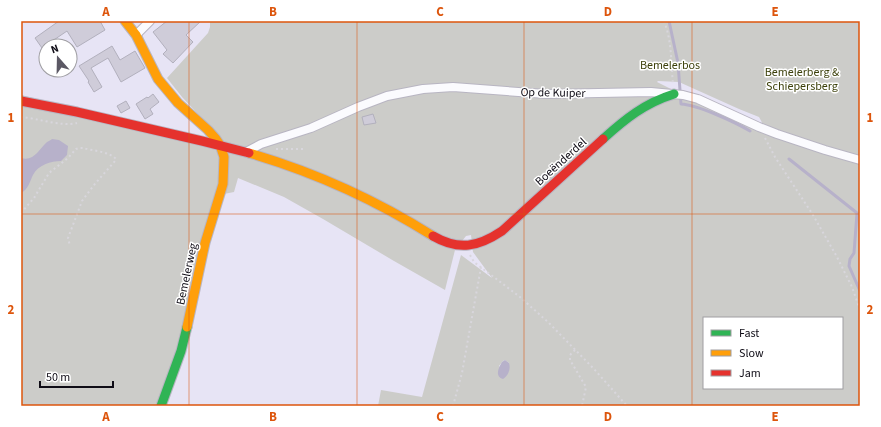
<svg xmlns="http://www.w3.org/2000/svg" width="881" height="427" viewBox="0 0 881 427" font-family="'Source Sans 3',sans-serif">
	<rect width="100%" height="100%" fill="#e7e4f5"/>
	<path fill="#ccccc9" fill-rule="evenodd" d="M210,21h650v385h-482l3,-16 41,7 39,-142 31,23 -19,-26 -2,-17 -5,1 -11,14 -10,40 -51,-29 -71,-42 -39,-22 -46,-19 -4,14 -10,2 -61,212h-142v-311l23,6 177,42 -6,-11 -33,-35 -15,-19 41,-45 2,-6zM658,81l21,1 60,27 20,8 7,13 -91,-39 -18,-9zM704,318h138v70h-138zM505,360l4,3 -3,13 -7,-10 4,-5z"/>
	<path fill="#b7b1ca" d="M52,139l7,1 9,6 -1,9 -6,6c-10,0 -23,4 -28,14 -3,6 -5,15 -12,18v-35c13,4 18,-9 26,-16 2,-1 4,-2 5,-3z
		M505,360l4,3c2,6 -1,13 -6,16 -9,-3 -4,-12 -1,-17z"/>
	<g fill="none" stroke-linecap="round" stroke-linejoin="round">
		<path stroke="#b7b1ca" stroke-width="3" d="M669,21l9,42 3,41c17,1 54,18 69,27
			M789,159l68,54 -3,40 -4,6 -1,7 11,25"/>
	</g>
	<path fill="#cfccd9" stroke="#b2b0bd" d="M59,21h41l5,9 -28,17 -10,-16 -25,17 -7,-10z
		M167,21h34l-15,14 7,7 -20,21 -10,-9 4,-4 -14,-18z
		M112,46l8,14 15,-9 10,17 -24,14 -13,-24 -17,10 11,19 -8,5 -6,-10 1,-1 -10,-15z
		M153,94l6,8 -9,7 3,5 -8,5 -9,-15 11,-7 1,1z
		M126,101l4,7 -9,5 -4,-7z
		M373,114l3,9 -12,2 -2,-8z"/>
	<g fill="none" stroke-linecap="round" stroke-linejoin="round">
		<defs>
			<path id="street" d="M136,35l14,-14
				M246,152l15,-8 50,-16 47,-21 29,-11 36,-7 30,-2 93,7 105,-2 32,3 15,4 61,28 18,7 48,16 35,10"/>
			<path id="fast" d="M603,139c22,-20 42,-36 71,-45
				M161,406l20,-55 6,-24"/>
			<path id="slow" d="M125,21l11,14 22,44 20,24 30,27 8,9 4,6 4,12 -1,27 -18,59 -18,84
				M249,153c65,19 127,47 184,83"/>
			<path id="jam" d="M21,101l56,11 125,29 47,12
				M433,236c26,15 45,11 69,-5l101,-92"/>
		</defs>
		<use href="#street" stroke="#b8b5c2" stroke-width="10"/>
		<use href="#fast" stroke="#b8b5c2" stroke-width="11"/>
		<use href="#slow" stroke="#b8b5c2" stroke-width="11"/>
		<use href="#jam" stroke="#b8b5c2" stroke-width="11"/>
		<path stroke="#d8d6dc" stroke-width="2" stroke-dasharray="2 3" stroke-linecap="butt" d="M664,21c8,20 7,42 9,64
			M21,117c16,1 40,10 56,6
			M765,138l10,19 38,58 24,42 15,30 8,23
			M276,149h27
			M21,213l13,-15 15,-25 19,-15 8,-9 3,-1h4c10,3 25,3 33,11l-1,2 -21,24 -12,16 -14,37 2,8
			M470,255l4,7 46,35 29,26 45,46 33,37
			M575,350l-5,5v5l16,27 -4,19
			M453,406l9,-33 19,-106"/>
		<use href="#street" stroke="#fbfbfe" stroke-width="8"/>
		<use href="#fast" stroke="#30b455" stroke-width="9"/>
		<use href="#slow" stroke="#ff9f0a" stroke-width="9"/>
		<use href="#jam" stroke="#e5322d" stroke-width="9"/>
	</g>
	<path fill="none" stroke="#dd550c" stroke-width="1" stroke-opacity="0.55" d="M189,21v385M357,21v385M524,21v385M692,21v385M21,214h839"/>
	<g text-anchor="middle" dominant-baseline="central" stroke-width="3" stroke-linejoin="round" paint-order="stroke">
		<g font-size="12" fill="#3c400a" stroke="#fff">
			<text x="670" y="65">Bemelerbos</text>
			<text x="802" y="72">Bemelerberg &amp;<tspan x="802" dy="14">Schiepersberg</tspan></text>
		</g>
		<g font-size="12" fill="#0f0c16" stroke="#fff">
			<text transform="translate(553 93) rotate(1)">Op de Kuiper</text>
			<text transform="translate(561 162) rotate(-42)">Boeënderdel</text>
			<text transform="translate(187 274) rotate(-78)">Bemelerweg</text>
		</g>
	</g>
	<rect width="881" height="427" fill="none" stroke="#ffffff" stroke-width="44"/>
	<rect x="703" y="317" width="140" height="72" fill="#ffffff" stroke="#9f9ea2"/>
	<rect x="711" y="330" width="20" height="6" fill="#30b455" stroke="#9f9ea2"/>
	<text x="739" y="337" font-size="12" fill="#0f0c16">Fast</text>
	<rect x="711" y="350" width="20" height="6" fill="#ff9f0a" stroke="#9f9ea2"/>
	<text x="739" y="357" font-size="12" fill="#0f0c16">Slow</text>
	<rect x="711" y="370" width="20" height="6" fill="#e5322d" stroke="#9f9ea2"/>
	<text x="739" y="377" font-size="12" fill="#0f0c16">Jam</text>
	<g transform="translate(58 58) rotate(340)"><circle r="19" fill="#ffffff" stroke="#9f9ea2"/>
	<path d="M0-3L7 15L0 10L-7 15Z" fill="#5b5864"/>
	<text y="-6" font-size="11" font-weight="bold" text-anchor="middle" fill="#0f0c16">N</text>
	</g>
	<path d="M40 381v6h73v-6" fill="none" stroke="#0f0c16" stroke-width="2"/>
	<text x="46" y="381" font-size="12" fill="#0f0c16" stroke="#ffffff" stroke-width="3" paint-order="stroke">50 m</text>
	<rect x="22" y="22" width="837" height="383" fill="none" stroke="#dd550c" stroke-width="1.5"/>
	<g font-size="13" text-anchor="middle" font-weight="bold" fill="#dd550c">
		<text x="106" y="16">A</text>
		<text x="273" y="16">B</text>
		<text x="440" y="16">C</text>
		<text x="608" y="16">D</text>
		<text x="775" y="16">E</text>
		<text x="11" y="122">1</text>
		<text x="870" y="122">1</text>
		<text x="11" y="314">2</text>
		<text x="870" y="314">2</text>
		<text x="106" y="421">A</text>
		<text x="273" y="421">B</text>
		<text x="440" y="421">C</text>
		<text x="608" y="421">D</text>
		<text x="775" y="421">E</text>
	</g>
</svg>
